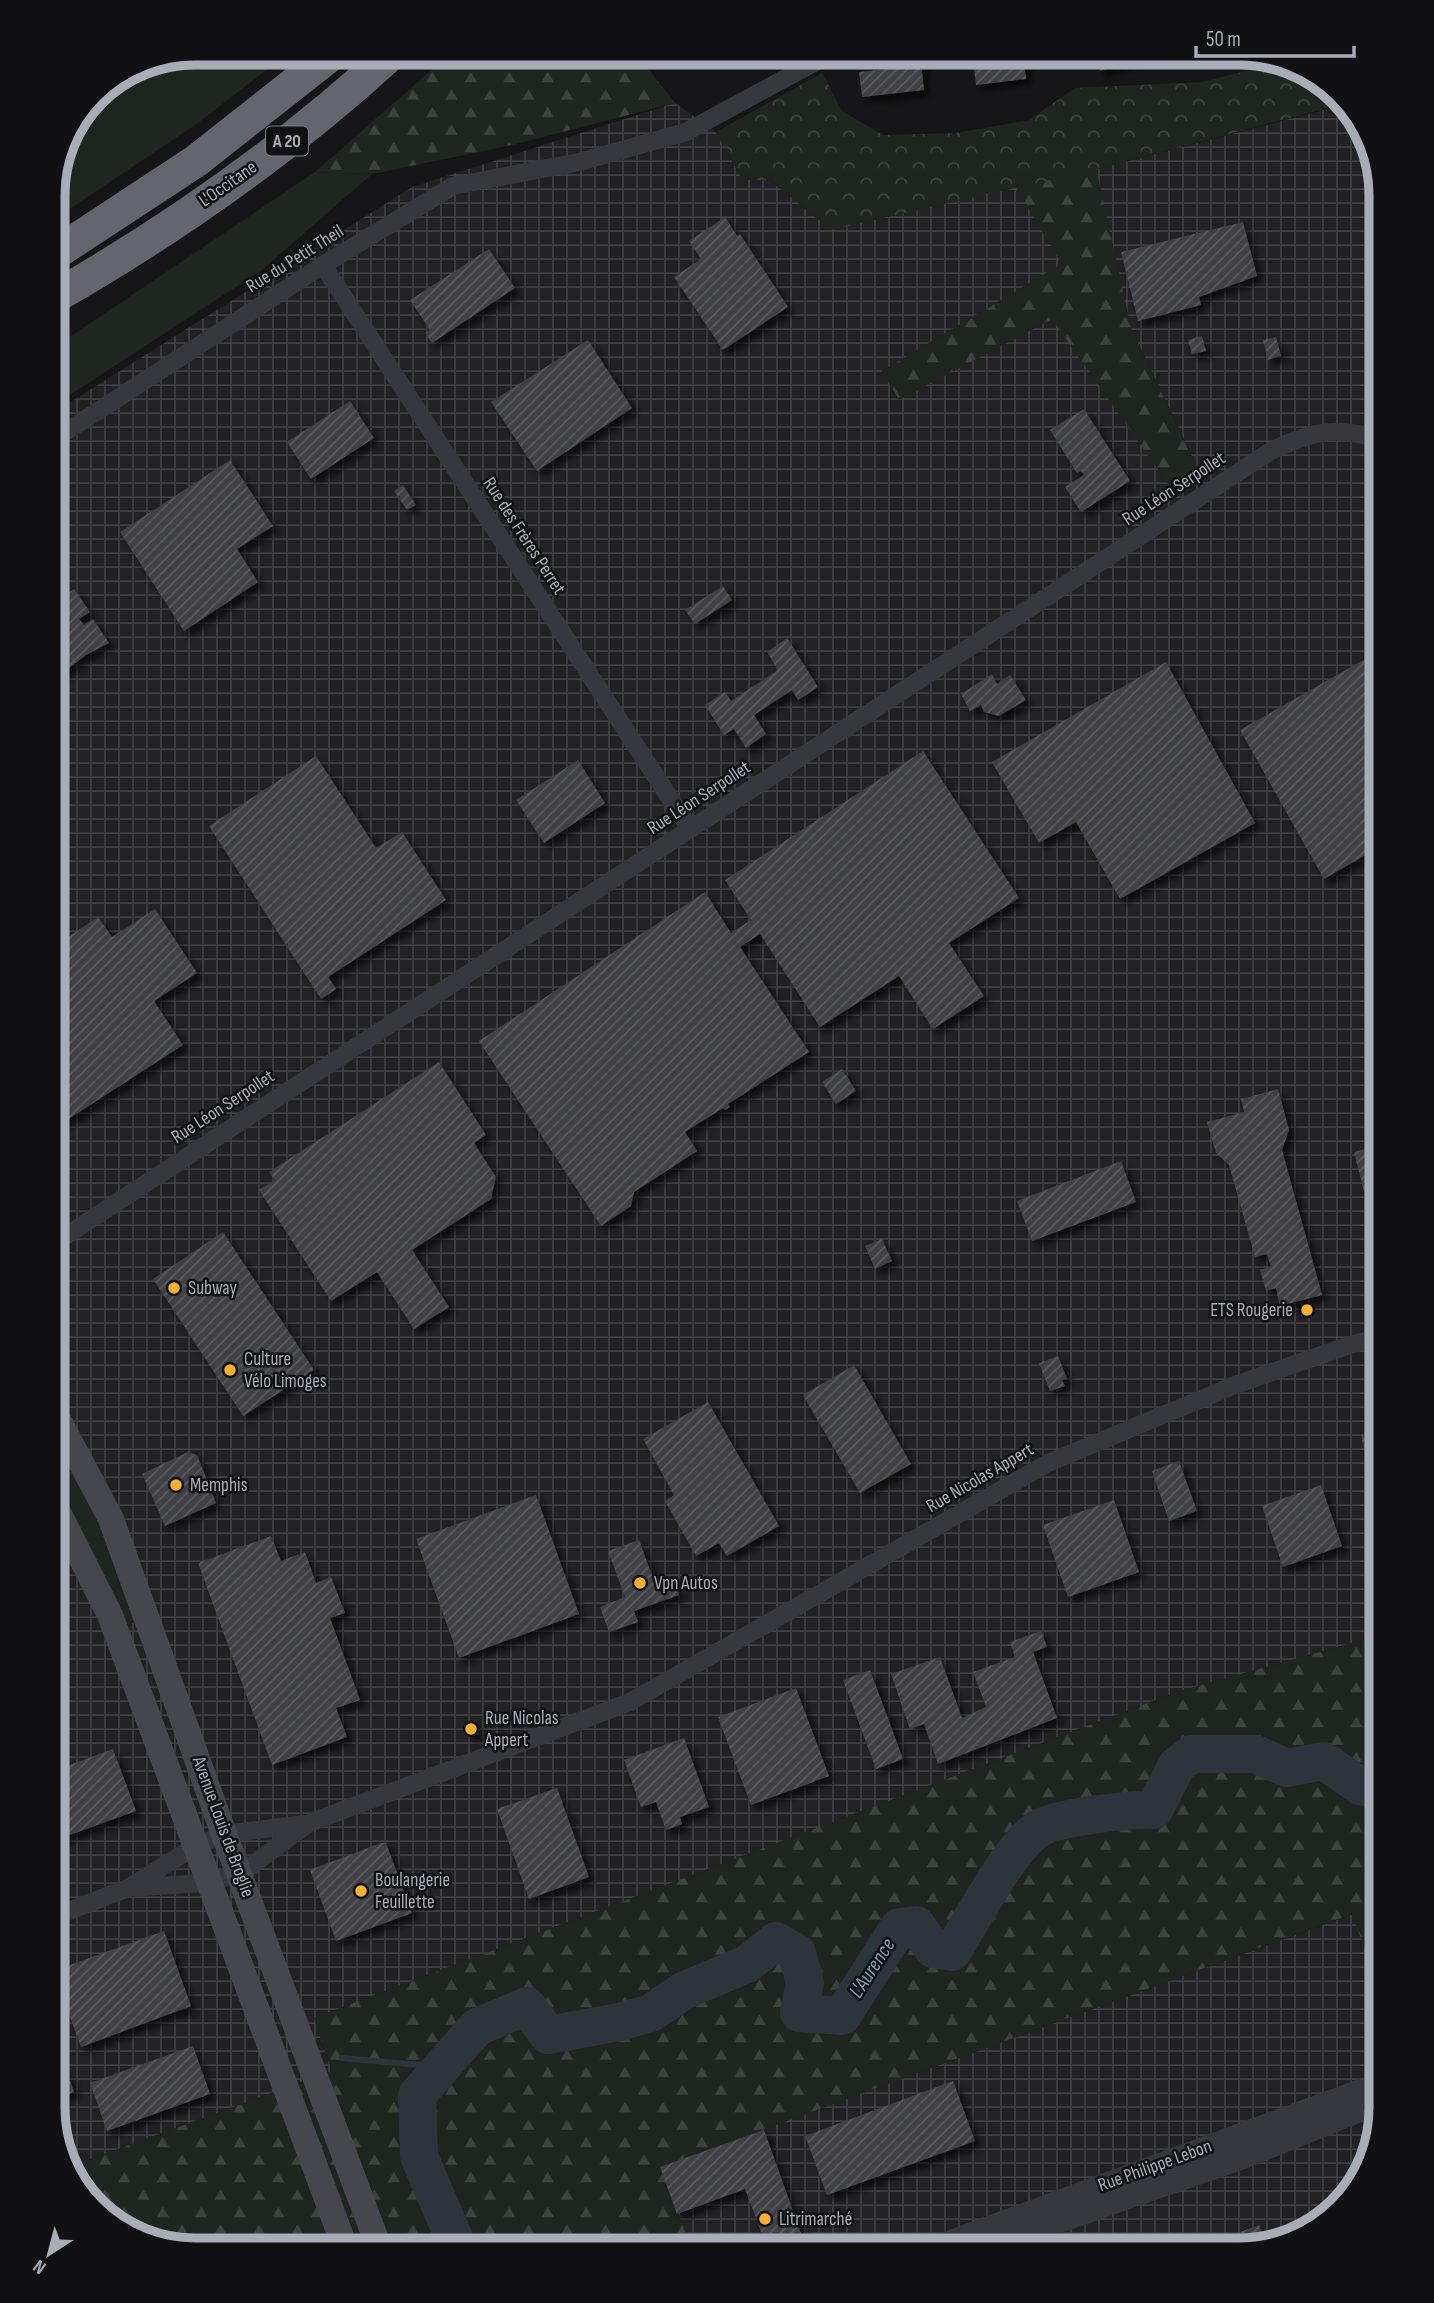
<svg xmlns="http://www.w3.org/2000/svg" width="1434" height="2303" viewBox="0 0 1434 2303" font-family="'Sofia Sans Condensed',sans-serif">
	<defs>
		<pattern id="industrial-grid" width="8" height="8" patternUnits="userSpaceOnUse" patternTransform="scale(1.75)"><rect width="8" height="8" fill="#222225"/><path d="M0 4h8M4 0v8" fill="none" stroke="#3f3f43"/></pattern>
		<pattern id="forest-firs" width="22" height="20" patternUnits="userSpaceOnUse" patternTransform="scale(1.75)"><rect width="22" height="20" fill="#1e261f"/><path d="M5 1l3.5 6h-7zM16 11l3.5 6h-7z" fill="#3c433d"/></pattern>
		<pattern id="park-crowns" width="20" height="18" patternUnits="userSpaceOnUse" patternTransform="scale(1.75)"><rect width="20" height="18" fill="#1e261f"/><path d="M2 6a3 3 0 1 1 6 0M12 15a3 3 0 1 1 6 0" fill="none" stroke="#3c433d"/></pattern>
		<pattern id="building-hatch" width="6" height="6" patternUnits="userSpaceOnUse" patternTransform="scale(1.75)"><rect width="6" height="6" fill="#404145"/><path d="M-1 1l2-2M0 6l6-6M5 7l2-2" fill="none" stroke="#595a5e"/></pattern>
		<filter id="shadow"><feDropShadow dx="6" dy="6" stdDeviation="3.5" flood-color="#0009"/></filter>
	</defs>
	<rect width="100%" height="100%" fill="#161618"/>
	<path fill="url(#industrial-grid)" d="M675,103l41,29 26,47 29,2 60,48 185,-42 46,77 -180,107 17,28 153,-80 147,152 -68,-143 -37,-158 249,-65 24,27 14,63v1440l-204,57 -863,326 18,53 -265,97 -14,-60v-1695l359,-226z
		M1353,1914l28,79v115l-23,79 -56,49 -63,14h-547l-32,-83z"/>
	<path fill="#1e261f" d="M195,53h93l-90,70 -145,97v-34l11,-46 31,-46 46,-31z
		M315,172l57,2 -110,96 -209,136v-58z
		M53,1428l45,80 38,111 -3,4h-6l-6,-6 -47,-99 -21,-36z"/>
	<path fill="url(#forest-firs)" d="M451,53h185l39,50 -163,42 -140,29 -57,-2z
		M1096,168l35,160 68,144 -28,16 -119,-169 -153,81 -17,-29 180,-107 -46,-77z
		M1381,1635v358l-29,-79 -691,253 31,83h-506l-70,-23 -49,-56v-3l265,-97 -18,-53 863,-326z"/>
	<path fill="url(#park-crowns)" d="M1278,63l40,13 25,28 -249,66 -263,60 -59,-49 -30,-2 -26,-47 106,-59 20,38 41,24 73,-2 73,-13 46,-32 127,-6z"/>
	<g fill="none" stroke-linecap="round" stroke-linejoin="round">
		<path stroke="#2c353c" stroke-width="6" d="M342,2058l99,9"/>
		<path stroke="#2c353c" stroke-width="38" d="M459,2250l-40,-94 -2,-61 60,-68 50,-21 21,29 71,-13 32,-9 32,-22 64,-27 29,-23 21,12 8,30 -6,30 43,3 57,-89 17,-2 17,24 19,3c20,-31 57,-104 86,-123 19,-12 93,-20 116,-19l23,-45 15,-11h64l30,14 38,-7 36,25 21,4"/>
	</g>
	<path fill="url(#building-hatch)" filter="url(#shadow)" d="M920,53l4,37 -62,7 -3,-25 28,-3 -2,-13z
		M972,53h51l3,26 -50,6z
		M1094,53h63l-57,18z
		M725,217l12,19 3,-2 48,73 -65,43 -49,-73 27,-18 -12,-18z
		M1243,222l14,54 -58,21 2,8 -63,16 -17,-69z
		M489,249l26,39 -83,55 -7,-10 5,-3 -20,-30z
		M1202,336l4,15 -14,3 -4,-14z
		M1276,337l5,19 -13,4 -5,-20z
		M588,340l44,68 -95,63 -46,-69z
		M350,401l24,37 -63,41 -24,-37z
		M1084,409l46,72 -49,31 -16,-25 19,-12 -3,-4 -4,2 -27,-43z
		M230,460l43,66 -36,23 21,33 -74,49 -64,-99z
		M403,485l13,20 -9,5 -13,-19z
		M723,586l9,14 -37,24 -10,-14z
		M74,589l16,23 -11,7 5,6 9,-6 16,24 -23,12 -29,22 -4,-6v-68z
		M787,638l31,49 -20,13 -6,-10 -38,25 12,19 -20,14 -12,-19 -10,6 -19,-30 20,-13 6,9 47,-31 -11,-18z
		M1381,650v196l-57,33 -84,-149z
		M1166,662l89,161 -135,76 -44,-77 -37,21 -47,-81z
		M992,674l5,10 13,-9 16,25 -27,16 -15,-4 -3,-7 -11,6 -9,-17z
		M923,751l96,147 -70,45 35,53 -51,33 -34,-53 -79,51 -60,-93 -20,13 69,105 -81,52 2,3 -5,3 -2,-2 -38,24 12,19 -63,41 -3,14 -30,20 -122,-185 226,-149 26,41 20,-13 -26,-40z
		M316,756l60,92 26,-16 44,68 -118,77 8,12 -15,10 -112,-173z
		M578,760l27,43 -61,40 -28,-43z
		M155,909l42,64 -43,28 29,44 -130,84v-182l45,-30 14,20z
		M439,1062l47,73 -12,8 22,34 -5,22 -79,51 37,57 -35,22 -37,-57 -46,29 -72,-111 16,-10 -6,-8z
		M842,1069l14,22 -20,13 -14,-22z
		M1278,1089l11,41 -7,20 40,145 -42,11 -4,-18 -10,3 -6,-21 11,-3 -4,-13 -12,3 -26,-92 -13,-12 -9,-31 37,-10 -3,-13z
		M1381,1145v98l-4,1 -23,-92z
		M1121,1161l15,41 -104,39 -15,-40z
		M223,1232l91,138 -71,46 -90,-137z
		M882,1239l10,22 -17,8 -10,-23z
		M1058,1356l9,23 -5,1 3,6 -15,5 -11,-28z
		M854,1365l57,99 -51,29 -57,-98z
		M708,1402l71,124 -52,30 -8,-13 -23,13 -31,-55 9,-6 -31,-56z
		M1381,1431v97l-2,1 -18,-95z
		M188,1452l9,3 19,48 -51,23 -23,-52z
		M1179,1461l18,50 -28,10 -17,-50z
		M1321,1485l21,61 -59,21 -21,-61z
		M536,1495l43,119 -120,44 -43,-119z
		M1114,1500l25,72 -71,25 -25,-72z
		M271,1536l10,25 24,-9 11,31 15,-6 14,36 -15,5 30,82 -24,8 11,29 -75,28 -74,-202z
		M639,1540l17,46 18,-6 5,15 -45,16 4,11 -29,10 -9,-25 25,-10 -17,-46z
		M1041,1631l6,16 -14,5 24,66 -119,46 -14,-40 -14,5 -19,-55 49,-17 22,61 24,-11 -13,-35 42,-15 -5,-15z
		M870,1670l33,89 -27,10 -33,-89z
		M796,1688l33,88 -78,29 -33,-88z
		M474,1721l5,13 -11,3 -4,-12z
		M684,1738l25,69 -29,10 2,7 -16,6 -10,-28 -15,5 -17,-47z
		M113,1749l23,62 -83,30v-70z
		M557,1788l32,89 -60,22 -32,-90z
		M381,1843h5l26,70 -76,28 -26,-71z
		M164,1931l27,75 -110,41 -28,-76z
		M193,2046l17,48 -103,37 -17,-48z
		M67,2072l7,20 -21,8v-23z
		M953,2081l22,60 -148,54 -22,-59z
		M764,2130l39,109 -31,11h-4l-23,-61 -68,25 -17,-47z
		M1259,2225l7,19 -27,6h-47z"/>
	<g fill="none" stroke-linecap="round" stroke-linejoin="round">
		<path stroke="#37383d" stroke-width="18" d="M323,265l367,564
			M53,440l270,-175 130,-79 126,-24 107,-30 146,-79
			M53,1244l1218,-793c41,-20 66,-25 110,-11
			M128,1888l75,-5 37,-9 69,-51 321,-121 418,-239 187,-78 118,-41 28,-7
			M53,1917l75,-29 68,-42 28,-12 81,-10"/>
		<path stroke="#37383d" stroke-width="23" d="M928,2250l453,-167
			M977,2250l265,-92 139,-56"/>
		<path stroke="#45474d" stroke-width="26" d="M53,1410l58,109 113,315 156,416
			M53,1502l57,113 236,635"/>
		<path stroke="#63666e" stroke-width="33" d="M53,255l143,-94 137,-108
			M53,298c120,-69 237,-151 339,-245"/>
	</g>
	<g fill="#f2b134" stroke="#111113" stroke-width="2.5">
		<circle cx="174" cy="1288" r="7"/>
		<circle cx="1307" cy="1310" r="7"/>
		<circle cx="230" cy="1370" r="7"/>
		<circle cx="176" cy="1485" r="7"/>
		<circle cx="640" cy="1583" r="7"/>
		<circle cx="471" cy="1729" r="7"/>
		<circle cx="361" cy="1891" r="7"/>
		<circle cx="765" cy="2219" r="7"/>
	</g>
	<g text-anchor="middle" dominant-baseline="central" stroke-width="5" stroke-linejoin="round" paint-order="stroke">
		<rect fill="#111113" stroke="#7b7e86" stroke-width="2" x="266" y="126.5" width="42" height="29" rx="5"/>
		<g font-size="18" font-weight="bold" fill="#a8adb8">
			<text x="287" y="141">A 20</text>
		</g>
		<g font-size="19" fill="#a8adb8" stroke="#111113">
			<text transform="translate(228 184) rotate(-35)">L'Occitane</text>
			<text transform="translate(295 259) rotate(-32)">Rue du Petit Theil</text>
			<text transform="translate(1174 489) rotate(-33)">Rue Léon Serpollet</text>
			<text transform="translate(524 536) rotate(57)">Rue des Frères Perret</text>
			<text transform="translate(699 798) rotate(-33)">Rue Léon Serpollet</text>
			<text transform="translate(223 1107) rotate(-33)">Rue Léon Serpollet</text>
			<text transform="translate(980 1478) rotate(-30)">Rue Nicolas Appert</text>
			<text transform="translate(223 1827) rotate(70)">Avenue Louis de Broglie</text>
			<text transform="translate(1155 2166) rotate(-20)">Rue Philippe Lebon</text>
		</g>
		<g font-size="19" fill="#a8adb8" stroke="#111113" text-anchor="start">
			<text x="188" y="1288">Subway</text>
			<text x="1293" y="1310" text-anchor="end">ETS Rougerie</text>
			<text x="244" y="1359">Culture<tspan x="244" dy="22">Vélo Limoges</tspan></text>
			<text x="190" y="1485">Memphis</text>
			<text x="654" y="1583">Vpn Autos</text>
			<text x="485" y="1718">Rue Nicolas<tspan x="485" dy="22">Appert</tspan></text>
			<text x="375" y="1880">Boulangerie<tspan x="375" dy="22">Feuillette</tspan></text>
			<text x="779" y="2219">Litrimarché</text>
		</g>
		<g font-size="21" font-style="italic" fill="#7f9bb3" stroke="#111113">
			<text transform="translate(872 1968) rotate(-57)">L'Aurence</text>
		</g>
	</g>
	<path d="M0 0H1434V2303H0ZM195 65H1239A130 130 0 0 1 1369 195V2108A130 130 0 0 1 1239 2238H195A130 130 0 0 1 65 2108V195A130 130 0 0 1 195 65Z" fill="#111113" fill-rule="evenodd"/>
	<path fill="none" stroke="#a8adb8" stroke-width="9" d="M195 65H1239A130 130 0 0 1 1369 195V2108A130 130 0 0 1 1239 2238H195A130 130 0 0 1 65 2108V195A130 130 0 0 1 195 65Z"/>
	<g transform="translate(49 2254) rotate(216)" stroke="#111113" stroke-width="5" paint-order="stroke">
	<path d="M0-5L12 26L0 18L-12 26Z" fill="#a8adb8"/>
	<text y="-10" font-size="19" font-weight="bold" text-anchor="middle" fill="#a8adb8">N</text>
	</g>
	<path d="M1196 46v10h158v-10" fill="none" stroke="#a8adb8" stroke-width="3.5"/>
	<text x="1206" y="46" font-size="21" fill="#a8adb8" stroke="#111113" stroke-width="5" paint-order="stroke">50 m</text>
</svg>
